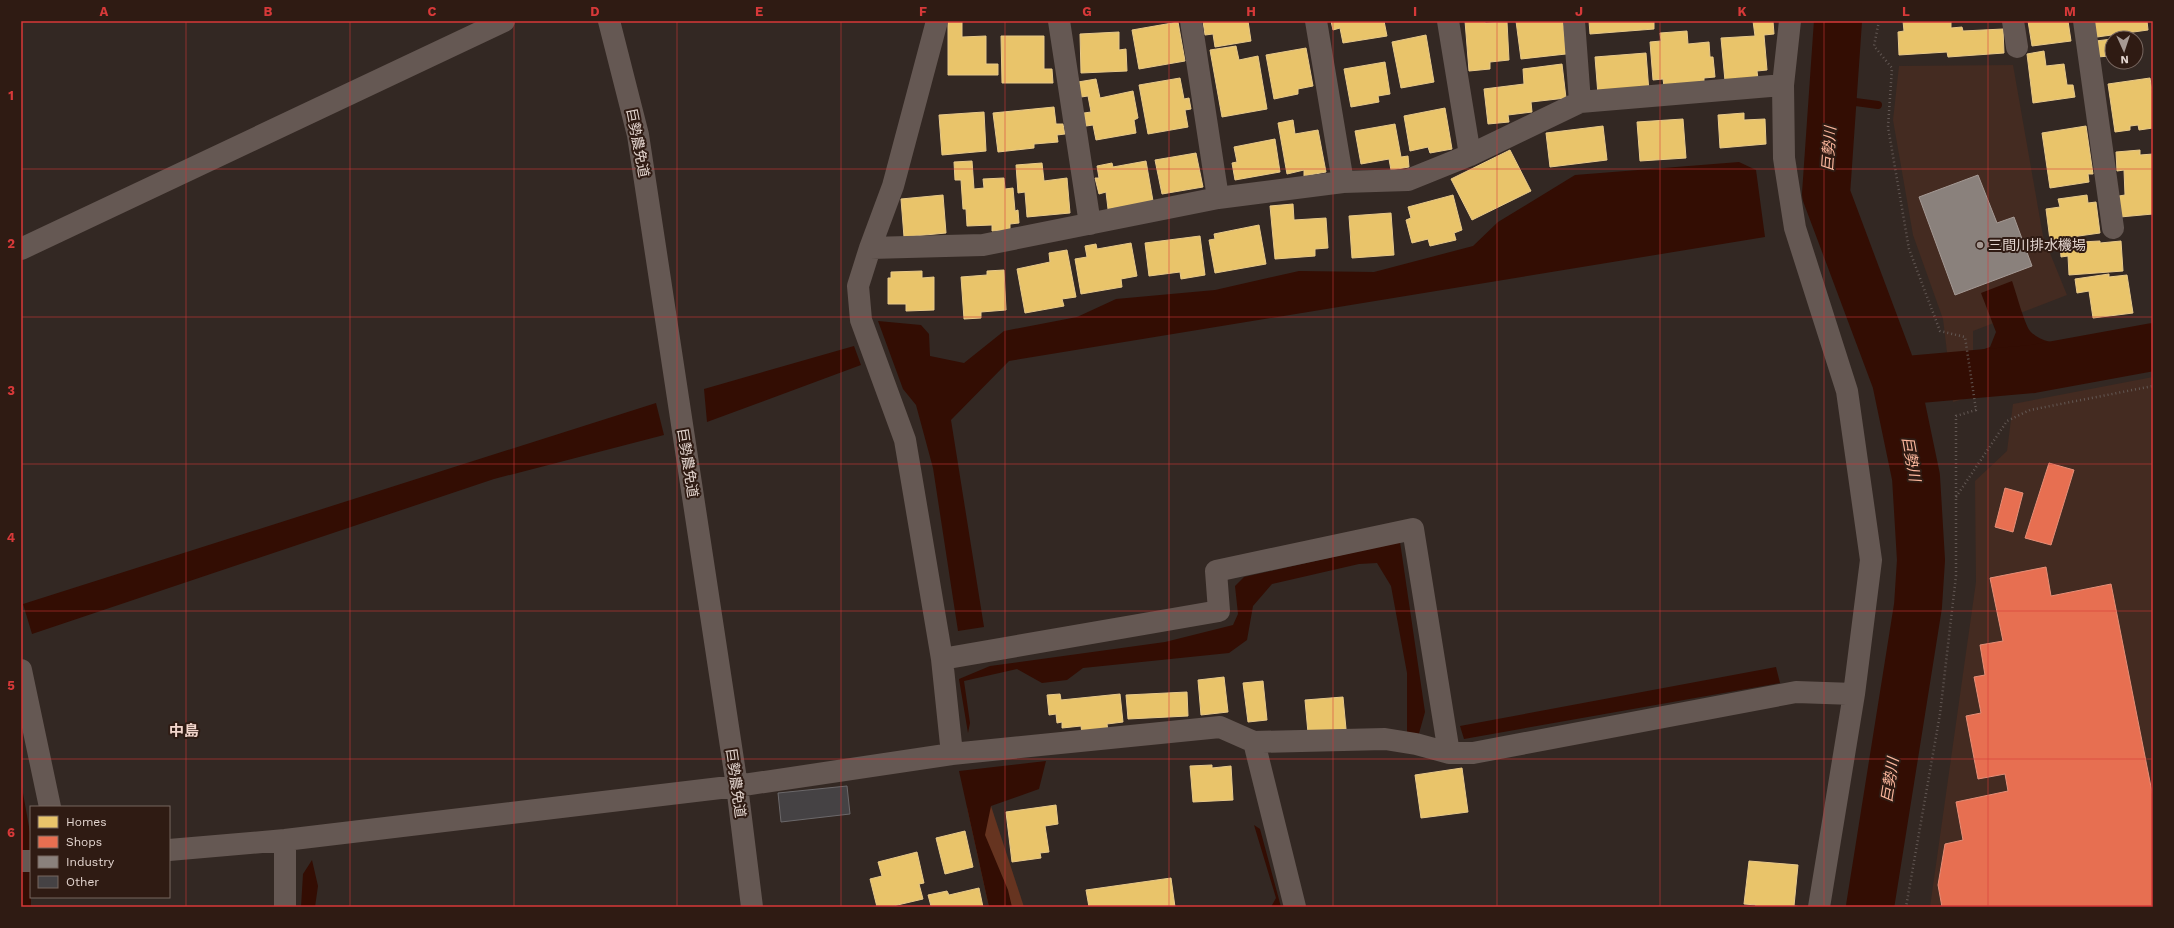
<svg xmlns="http://www.w3.org/2000/svg" width="2174" height="928" viewBox="0 0 2174 928" font-family="'Work Sans','Noto Sans JP',sans-serif">
	<rect width="100%" height="100%" fill="#332823"/>
	<path fill="#442b21" d="M2013,65l30,171 24,59 -94,36v22l5,42 -25,7 -10,-83 -30,-84 -20,-115 6,-54z
		M2153,377v530h-223l46,-325 -1,-101 32,-30 6,-47z"/>
	<path fill="#663420" d="M991,806l33,101h-35l-22,-100z"/>
	<path fill="#330d03" d="M1739,162l17,8 9,67 -756,124 -58,59 33,207 -26,4 -25,-163 -17,-63 -13,-16 -25,-68 43,4 8,9 1,22 34,7 40,-32 73,-14 39,-18 99,-9 84,-19 75,1 99,-26 25,-24 77,-47z
		M2012,281c4,11 12,42 18,50 21,25 94,8 123,2v32l-108,21 -67,9 -5,-42 17,-6 6,-15 -15,-39z
		M854,346l7,19 -154,57 -3,-33z
		M656,403l8,32 -170,44 -462,155 -9,-30z
		M1400,542l25,170 -7,25 -11,-4v-60l-16,-87 -14,-23 -18,1 -87,20 -19,22 -6,34 -18,13 -146,15 -16,12 -25,3 -25,-14 -53,12 6,42 -2,10 -9,-54 31,-13 175,-24 68,-17 5,-11 -3,-28 9,-9z
		M1776,667l4,16 -316,56 -4,-13z
		M1046,761l-7,28 -48,17 -6,29 23,55 4,17h-23l-30,-136z
		M21,782l10,56v69h-10z
		M1254,825l6,4 21,78h-10l5,-9z
		M312,860l6,26 -3,21h-14l2,-33z"/>
	<path fill="#e9c46a" stroke="#e8c989" d="M948,21h14v16l24,-1v28h12v11h-50z
		M1203,21h45l3,20 -36,6 -2,-13 -8,1z
		M1331,21h53l3,15 -44,7 -3,-15 -7,2z
		M1465,21h20v2l22,-1 2,38 -19,2v7l-21,2z
		M1516,21h47l3,33 -45,5z
		M1589,21h65v8l-64,5z
		M1753,21h20l1,13 -10,1 3,35 -10,1 1,8 -33,2 -4,-43 34,-2z
		M1903,21h48v7l11,-1 1,4 40,-2 1,24 -56,4 -1,-5 -48,3 -1,-23 6,-1z
		M2028,21h40l3,20 -39,5z
		M2094,21h53l1,9 -51,7z
		M1178,22l7,39 -46,8 -7,-39z
		M1687,31l1,13 21,-2 1,15h3l2,20 -11,1v4l-40,4 -1,-7 -10,1 -3,-38 11,-1 -1,-8z
		M1119,32v18l7,-1 1,22 -46,2 -1,-39z
		M1426,35l8,47 -33,6 -9,-46z
		M1001,36h43v33h8l1,14h-51z
		M2112,39v21h-3v-4l-11,1 -2,-16z
		M1236,46l3,14 19,-4 9,53 -45,8 -12,-67z
		M1306,48l7,38 -15,3v5l-24,5 -8,-44z
		M2044,51l2,15 18,-2 3,21h6l2,12 -42,6 -6,-49z
		M1646,53l3,39 -51,3 -3,-38z
		M1385,62l5,32 -12,2 1,6 -28,5 -7,-38z
		M1562,64l4,34 -35,4 1,10 -24,3 1,7 -21,2 -4,-35 40,-5 -1,-15z
		M1180,78l4,21 5,-1 2,11 -6,1 3,17 -40,7 -9,-49z
		M2150,78l3,20v30l-14,2 -1,-5 -8,1v4l-15,2 -7,-48z
		M1096,79l4,19 33,-7 5,27 -4,2 2,13 -40,7 -3,-15 -7,1 -2,-13 7,-1 -3,-16 -7,1 -3,-15z
		M1054,107l2,17h7l2,10 -8,1 1,7 -24,2v4l-36,4 -5,-39z
		M1445,108l7,41 -22,4 -2,-6 -18,4 -6,-35z
		M984,112l2,39 -44,4 -3,-40z
		M1744,113v7l21,-1 1,25 -46,4 -2,-33z
		M1683,119l3,39 -46,3 -3,-39z
		M1293,120l2,14 23,-4 8,42 -22,4v-6l-17,4 -9,-51z
		M1395,124l6,33 7,-1 1,11 -18,3 -2,-11 -28,5 -6,-33z
		M1603,126l4,34 -57,7 -4,-34z
		M2086,126l7,48h-5l1,8 -39,6 -8,-55z
		M1275,139l5,33 -45,8 -3,-17 5,-1 -3,-15z
		M1510,150l21,41 -59,29 -21,-41z
		M2140,150v5l13,-1v60l-33,3 -1,-21 6,-1 -1,-25 -7,1 -1,-19z
		M1196,153l7,34 -41,7 -7,-34z
		M972,161l2,28 10,-1 -1,-9 21,-1 1,11 8,-1 2,23 3,-1 1,13 -9,1v6l-18,1v-6l-25,1 -1,-17h-3l-2,-29h-6l-1,-18z
		M1146,161l7,40 -45,8 -2,-17 -7,2 -4,-16h4l-2,-12 15,-3 1,4z
		M1042,163l2,18 23,-3 3,35 -43,4 -2,-25 -7,1 -2,-28z
		M943,195l3,38 -42,4 -3,-38z
		M1453,195l9,35 -8,3 2,7 -26,6 -2,-7 -16,4 -6,-23 5,-2 -3,-11z
		M2087,195l1,8 8,-1 4,31 -50,7 -4,-31 14,-2 -2,-8z
		M1293,204l1,16 32,-2 2,30 -13,1v7l-40,3 -5,-53z
		M1391,213l3,42 -42,3 -3,-42z
		M1259,225l7,39 -51,9 -6,-33 6,-1 -1,-5z
		M1200,236l5,39 -24,4 -1,-7 -31,4 -4,-33z
		M2100,241v2l21,-2 2,30 -54,4 -1,-19 -7,1 -1,-14z
		M1131,243l6,33 -16,3 1,8 -41,7 -6,-35 12,-2 -2,-11 11,-2 1,5z
		M1067,250l9,47 -14,2 2,7 -39,7 -8,-44 33,-7 -1,-9z
		M1004,270l2,40 -25,2v6l-17,1 -3,-42 26,-2v-4z
		M922,271v7l12,-1v33l-28,1v-7h-18v-26h3v-6z
		M2109,274v3l18,-2 6,38 -40,5 -4,-27 -12,2 -2,-14z
		M1224,677l4,35 -27,3 -3,-35z
		M1263,681l4,39 -19,2 -5,-39z
		M1187,692l1,24 -60,3 -2,-24z
		M1060,694l1,6 59,-6 3,28 -16,2 1,7 -26,3 -1,-8 -19,2v-6l-5,1 -1,-9 -7,1 -2,-20z
		M1343,697l3,32 -38,4 -3,-33z
		M1212,765v3l19,-2 2,34 -40,2 -3,-36z
		M1462,768l6,44 -47,6 -6,-43z
		M1056,805l2,19 -13,2 4,26 -9,1 1,5 -29,4 -6,-50z
		M965,831l8,36 -28,7 -9,-36z
		M917,852l7,31 -5,1 4,15 -34,8h-12l-7,-28 12,-3 -4,-14z
		M1749,861l49,4 -4,41 10,1h-49l1,-2 -12,-1z
		M1171,878l4,29h-86l-3,-17z
		M979,888l4,19h-55l3,-1 -3,-11 19,-4 2,4z"/>
	<path fill="#e76f51" stroke="#e68e77" d="M2049,463l25,7 -23,75 -26,-7z
		M2005,488l18,5 -10,39 -18,-5z
		M2046,567l5,29 60,-12 42,213v110h-211l-4,-22 7,-41 18,-4 -7,-38 52,-11 -3,-17 -27,5 -12,-63 15,-3 -7,-36 11,-2 -5,-30 23,-4 -13,-63z"/>
	<path fill="#8a817c" stroke="#a59a95" d="M1978,175l19,48 17,-6 18,49 -77,29 -36,-98z"/>
	<g fill="none" stroke-linecap="round" stroke-linejoin="round">
		<path stroke="#330d03" stroke-width="8" d="M1833,99l45,6"/>
		<path stroke="#330d03" stroke-width="48" d="M1838,21l-12,173 70,187 20,96 5,83 -3,46 -48,301
			M1896,381l137,-12 120,-22"/>
	</g>
	<path fill="#454244" stroke="#6b686a" d="M847,786l3,28 -69,8 -3,-29z"/>
	<g fill="none" stroke-linecap="round" stroke-linejoin="round">
		<path stroke="#635854" stroke-width="2.5" stroke-dasharray="1 3" stroke-linecap="butt" d="M1879,21l-5,25 18,22 -4,59 21,122 31,82 25,6 11,73 -20,6v160l-16,138 -34,193
			M1956,497l51,-76 23,-11 123,-24"/>
		<path stroke="#655853" stroke-width="22" d="M609,21l29,114 99,651 15,121
			M937,21l-44,165 -23,62 -12,38 3,34 44,120 37,219 10,95
			M1059,21l31,203
			M1191,21l27,177
			M1316,21l27,161
			M1448,21l22,134
			M1574,21l6,81
			M2013,21l4,26
			M2084,21l29,207
			M1783,85l1,73 11,70 52,163 24,169 -17,134 -35,213
			M870,248l113,-3 235,-47 125,-16 65,-2 62,-25 110,-53 203,-17 7,-64
			M21,249l483,-228
			M942,659l277,-48 -3,-40 197,-42 36,224
			M21,670l29,137
			M1254,742l131,-3 31,5 33,9h24l323,-61 58,2
			M169,850l116,-10 452,-54 215,-32 268,-27 34,15 41,165
			M21,861h10
			M285,907v-67"/>
	</g>
	<path fill="none" stroke="#d73939" stroke-width="1" stroke-opacity="0.55" d="M186,21v886M350,21v886M514,21v886M677,21v886M841,21v886M1005,21v886M1169,21v886M1333,21v886M1497,21v886M1660,21v886M1824,21v886M1988,21v886M21,169h2132M21,317h2132M21,464h2132M21,611h2132M21,759h2132"/>
	<circle fill="#a69993" stroke="#2f1b13" stroke-width="1.5" cx="1980" cy="245" r="4"/>
	<g text-anchor="middle" dominant-baseline="central" stroke-width="4" stroke-linejoin="round" paint-order="stroke">
		<g font-size="14" fill="#e4d6d0" stroke="#2f1b13">
			<text transform="translate(638 143) rotate(79)">巨勢農免道</text>
			<text transform="translate(688 463) rotate(81)">巨勢農免道</text>
			<text transform="translate(736 783) rotate(82)">巨勢農免道</text>
		</g>
		<g font-size="14" fill="#e4d6d0" stroke="#2f1b13" text-anchor="start">
			<text x="1988" y="245">三間川排水機場</text>
		</g>
		<g font-size="15" font-style="italic" fill="#fcb79d" stroke="#2f1b13">
			<text transform="translate(1829 149) rotate(-86)">巨勢川</text>
			<text transform="translate(1911 459) rotate(80)">巨勢川</text>
			<text transform="translate(1890 780) rotate(-81)">巨勢川</text>
		</g>
		<g font-size="15" font-weight="bold" fill="#f3d6cc" stroke="#2f1b13">
			<text x="184" y="731">中島</text>
		</g>
	</g>
	<rect width="2174" height="928" fill="none" stroke="#2f1b13" stroke-width="44"/>
	<rect x="30" y="806" width="140" height="92" fill="#2f1b13" stroke="#77665f"/>
	<rect x="38" y="816" width="20" height="12" fill="#e9c46a" stroke="#77665f"/>
	<text x="66" y="826" font-size="12" fill="#e4d6d0">Homes</text>
	<rect x="38" y="836" width="20" height="12" fill="#e76f51" stroke="#77665f"/>
	<text x="66" y="846" font-size="12" fill="#e4d6d0">Shops</text>
	<rect x="38" y="856" width="20" height="12" fill="#8a817c" stroke="#77665f"/>
	<text x="66" y="866" font-size="12" fill="#e4d6d0">Industry</text>
	<rect x="38" y="876" width="20" height="12" fill="#454244" stroke="#77665f"/>
	<text x="66" y="886" font-size="12" fill="#e4d6d0">Other</text>
	<g transform="translate(2124 50) rotate(177)"><circle r="19" fill="#2f1b13" stroke="#77665f"/>
	<path d="M0-3L7 15L0 10L-7 15Z" fill="#a69993"/>
	<text y="-6" font-size="11" font-weight="bold" text-anchor="middle" fill="#e4d6d0">N</text>
	</g>
	<rect x="22" y="22" width="2130" height="884" fill="none" stroke="#d73939" stroke-width="1.5"/>
	<g font-size="13" text-anchor="middle" font-weight="bold" fill="#d73939">
		<text x="104" y="16">A</text>
		<text x="268" y="16">B</text>
		<text x="432" y="16">C</text>
		<text x="595" y="16">D</text>
		<text x="759" y="16">E</text>
		<text x="923" y="16">F</text>
		<text x="1087" y="16">G</text>
		<text x="1251" y="16">H</text>
		<text x="1415" y="16">I</text>
		<text x="1579" y="16">J</text>
		<text x="1742" y="16">K</text>
		<text x="1906" y="16">L</text>
		<text x="2070" y="16">M</text>
		<text x="11" y="100">1</text>
		<text x="11" y="248">2</text>
		<text x="11" y="395">3</text>
		<text x="11" y="542">4</text>
		<text x="11" y="690">5</text>
		<text x="11" y="837">6</text>
	</g>
</svg>
